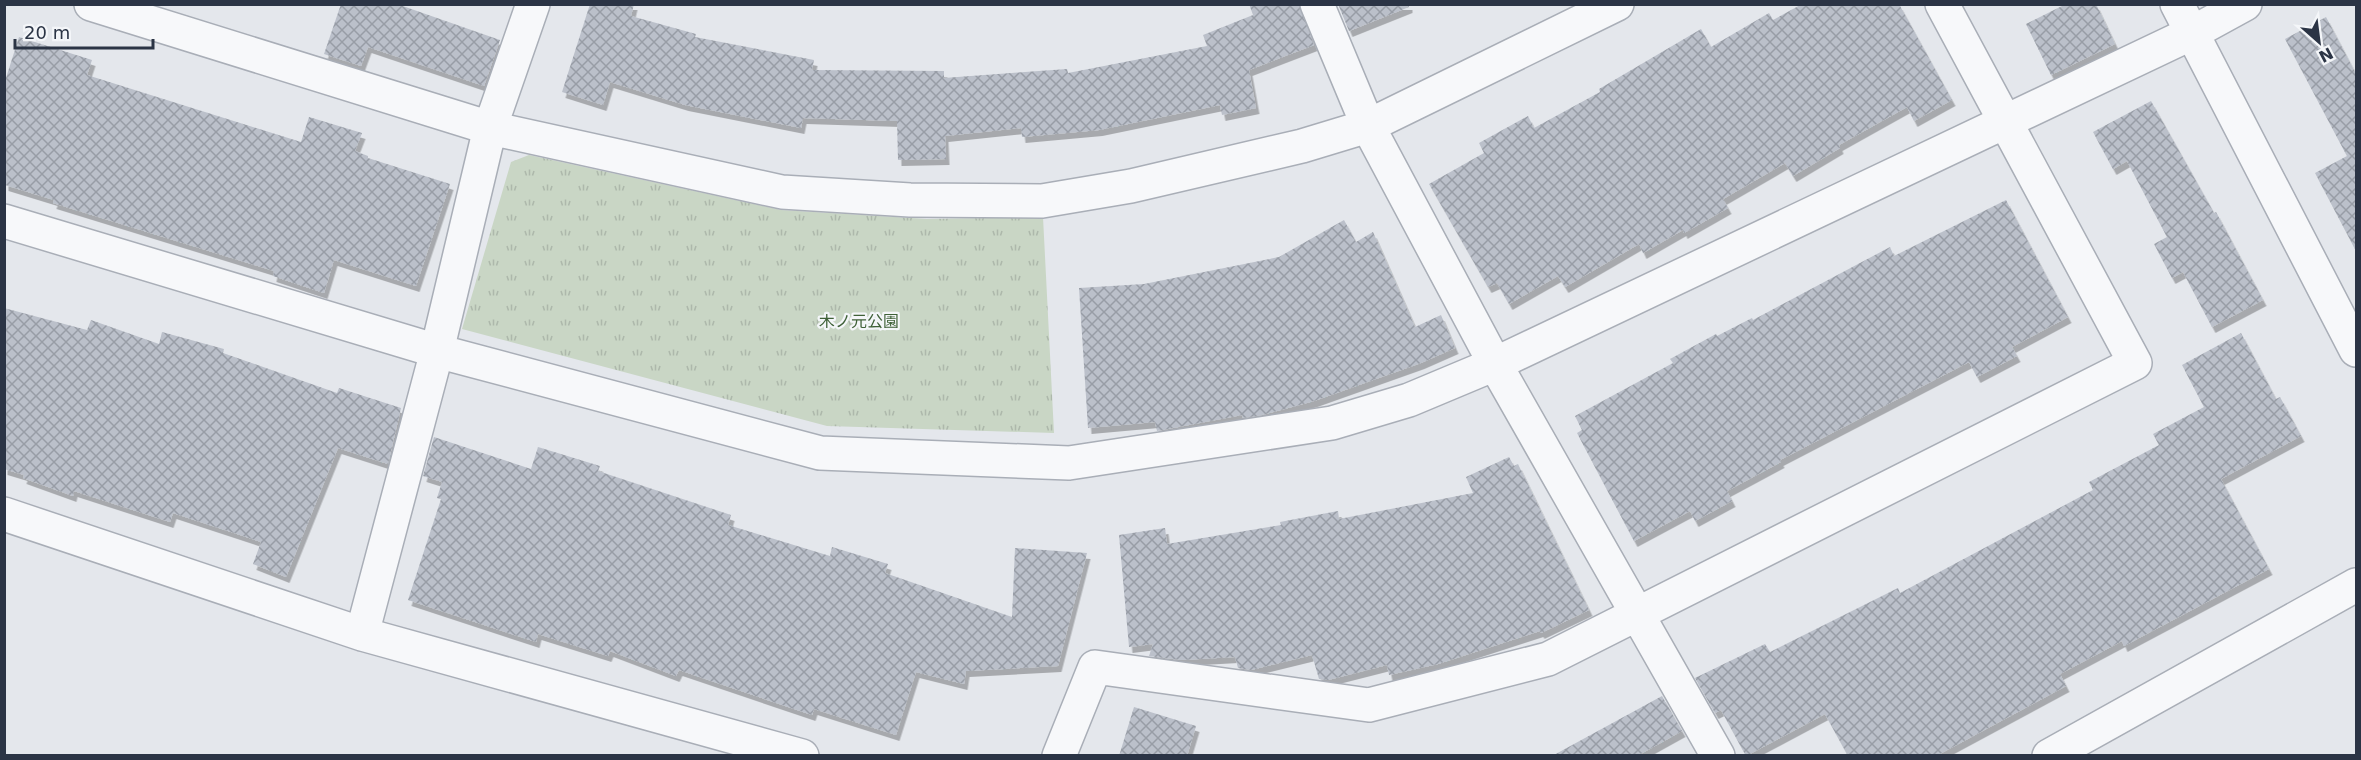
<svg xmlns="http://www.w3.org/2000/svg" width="2361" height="760" viewBox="0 0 2361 760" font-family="'DejaVu Sans','Noto Sans JP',sans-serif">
	<defs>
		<pattern id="grass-tufts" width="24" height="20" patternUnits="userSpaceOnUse" patternTransform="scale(1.5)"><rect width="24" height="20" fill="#c9d6c5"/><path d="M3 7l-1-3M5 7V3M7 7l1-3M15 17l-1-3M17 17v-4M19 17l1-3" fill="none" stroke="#adb8ab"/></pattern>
		<pattern id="building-cross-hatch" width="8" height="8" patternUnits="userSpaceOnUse" patternTransform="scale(1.5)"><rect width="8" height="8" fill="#bbc0ca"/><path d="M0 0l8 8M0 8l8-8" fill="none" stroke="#989da6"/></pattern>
		<filter id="shadow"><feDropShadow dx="3.5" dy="6" stdDeviation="0" flood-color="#0004"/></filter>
	</defs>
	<rect width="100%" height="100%" fill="#e4e7ec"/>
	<path fill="url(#grass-tufts)" d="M529,155l252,55 146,9 116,-2 11,216 -227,-7 -365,-97 49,-167z"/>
	<path fill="url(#building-cross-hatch)" filter="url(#shadow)" d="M341,4h56l103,36 -16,46 -116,-39 -7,19 -37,-12z
		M590,4h44l-3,12 65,18 -1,3 119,23 -2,10 132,1v7l123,-9 1,4 139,-27 -4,-11 50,-20 -4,-11h50l15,41 -65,25 7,38 -34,7 -2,-10 -121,25 -77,7 -1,-9 -76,8 1,23 -48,1 -1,-39 -94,-3 -2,10 -116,-23 -75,-23 -7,23 -41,-13z
		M1338,4h71v3l-60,24z
		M1802,4h97l53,96 -38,21 -7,-14 -68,38 1,3 -47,28 -8,-13 -62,36 5,9 -44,25 -1,-3 -40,23 -4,-9 -74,43 -7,-11 -49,28 -12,-21 -9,4 -59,-103 55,-31 -5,-10 49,-27 6,12 66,-36 -1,-3 102,-60 10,18 58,-34 4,7z
		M2066,4h30l19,40 -64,31 -25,-51z
		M2326,17l30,57v177l-41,-78 32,-17 -62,-117z
		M19,37l73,23 -5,15 214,67 8,-25 53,16 -7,18 13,5v2l82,26 -34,102 -82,-26 -10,33 -51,-17 1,-5 -221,-68 1,-3 -49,-15v-104z
		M2151,101l63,112 2,-1 47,88 -51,27 -29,-55 -11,6 -18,-34 13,-7 -40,-76 -14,8 -20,-37z
		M2006,200l62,117 -56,30 5,9 -40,21 -8,-15 -189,98 1,2 -54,29 5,10 -37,20 -5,-10 -56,30 -57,-108 5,-3 -7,-14 98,-53 -3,-4 46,-25 1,2 35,-18 1,2 137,-73 4,9z
		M1344,220l12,22 17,-10 42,95 26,-12 14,33 -34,15 -107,38 -52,14 -19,3 -1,-3 -85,16 -2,-9 -67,6 -9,-140 65,-4 135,-27z
		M4,308l83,22 4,-10 68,24 3,-12 62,17 -1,4 114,40 2,-5 62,20 -13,56 -50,-16 -52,129 -33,-13 8,-22 -88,-29 -3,9 -96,-31 -1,5 -50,-18 1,-3 -20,-6z
		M2241,333l35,66 4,-2 21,39 -80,43 48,90 -145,77 -2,-5 -62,33 6,12 -130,70h-88l-23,-42 -79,42 -25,-46 -6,3 -20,-35 70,-34 5,8 128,-64 2,5 193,-103 -4,-8 70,-37 -6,-11 51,-27 -22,-42z
		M434,437l97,32 7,-22 62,19 -2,5 133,44 -3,10 102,31 2,-9 56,17 -3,9 127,44 3,-69 72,5 -29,113 -92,5 -2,13 -48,-12 -20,63 -82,-26 -2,6 -133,-45 -3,6 -66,-25 -2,5 -70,-22 -2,8 -128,-42 33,-101 -4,-1 5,-16 -19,-6z
		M1509,457l5,9 4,-2 71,146 -48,23 -1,-2 -102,33 -49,11 -2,-10 -59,15 -9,-1 -7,-24 -61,15 -13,-2 -3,-11 -54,3 -32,-4 4,-12 -24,3 -10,-112 46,-7 2,16 114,-19 -1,-3 58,-11 1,8 134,-26 -7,-16z
		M1662,696l20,35 -45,25h-85z
		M1134,707l62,19 -9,30h-68z"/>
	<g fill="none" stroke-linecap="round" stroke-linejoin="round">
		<defs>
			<path id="minor" d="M91,4l399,124 292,64 128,8 132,1 89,-15 171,-40 66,-20 249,-122
				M1317,4l51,122 127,238 223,392
				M4,221l433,130 383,102 249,10 263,-40 77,-23 86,-36 697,-331 53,-29
				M4,514l358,120 440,122
				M362,634l75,-283 53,-223 43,-124
				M1059,756l36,-89 274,38 179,-46 587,-296 -193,-359
				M2049,756l307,-171"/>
			<path id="tertiary" d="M2177,4l179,346"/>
		</defs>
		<use href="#minor" stroke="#a9aeb7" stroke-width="36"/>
		<use href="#tertiary" stroke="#a9aeb7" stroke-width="36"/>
		<use href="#minor" stroke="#f7f8fa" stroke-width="33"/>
		<use href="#tertiary" stroke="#f7f8fa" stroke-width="33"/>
	</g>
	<g text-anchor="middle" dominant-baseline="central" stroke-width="4.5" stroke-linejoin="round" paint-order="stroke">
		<g font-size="16" fill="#3f6138" stroke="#f4f6f9">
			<text x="859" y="321">木ノ元公園</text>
		</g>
	</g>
	<rect width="2361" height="760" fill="none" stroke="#2b3445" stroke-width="12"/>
	<g transform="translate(2319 42) rotate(152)" stroke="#f4f6f9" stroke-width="4.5" paint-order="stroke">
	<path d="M0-4.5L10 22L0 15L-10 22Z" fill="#2b3445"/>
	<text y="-9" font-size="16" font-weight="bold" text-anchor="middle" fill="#2b3445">N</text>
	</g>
	<path d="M15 39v9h138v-9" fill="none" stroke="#2b3445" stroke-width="3"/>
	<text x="24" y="39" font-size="18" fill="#2b3445" stroke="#f4f6f9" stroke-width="4.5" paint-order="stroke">20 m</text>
</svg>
